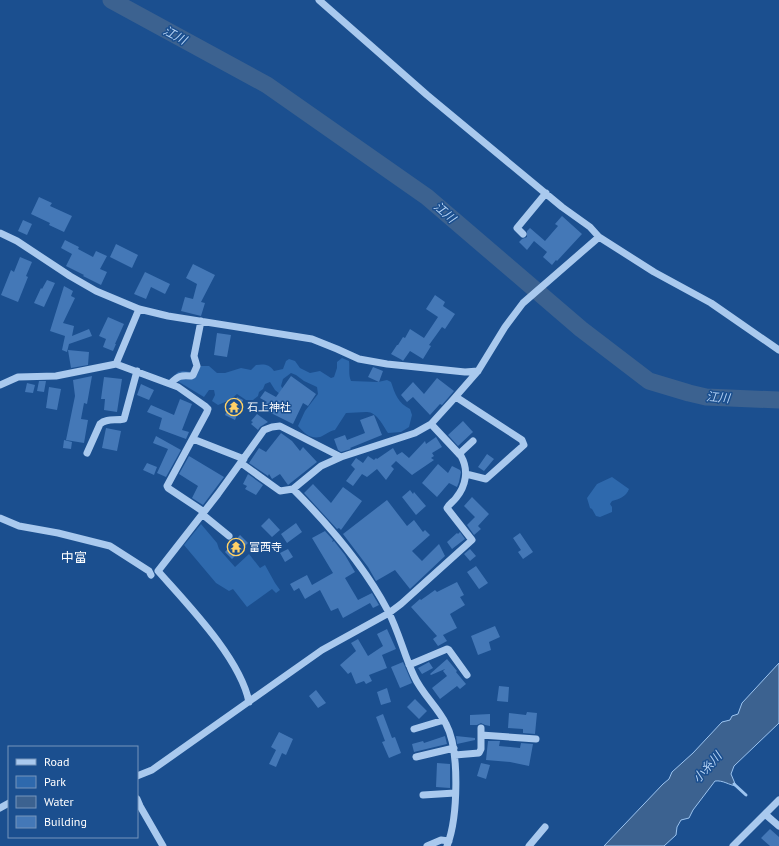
<svg xmlns="http://www.w3.org/2000/svg" width="779" height="846" viewBox="0 0 779 846" font-family="'PT Sans','Noto Sans JP',sans-serif">
	<rect width="100%" height="100%" fill="#1b4f8f"/>
	<path fill="#2e69ad" d="M342,358l7,3c1,7 -1,13 2,20l27,1 9,-2 4,2c4,12 7,21 19,27l2,6 -3,12 -8,5 -13,1c-5,-8 -12,-22 -22,-21 -7,0 -13,1 -20,1l-11,17c-6,1 -10,5 -15,7 -10,2 -16,-4 -22,-11l7,-15 13,-17 -1,-7 -13,-6 -8,-6 -5,-2 -8,6 -2,7 3,5 -3,4 -6,-5 -5,-8 -5,2 -2,5 -4,3 -1,4 -5,4h-7l-9,-6 -7,6 -12,5 -6,-4 3,-6 -1,-5h-5l-5,7 -25,-15 -5,-6 4,-4 5,-1 8,1 9,-6h9l8,7h8l16,-5 10,2 5,-5c8,-1 13,-1 18,6l9,-2 3,-8 3,-2 6,2 5,7 10,5 10,-2 11,7 3,-1 3,-9v-6z
		M612,477l17,12c-3,8 -10,10 -17,12l-2,3 2,3v5l-12,5 -4,-1 -4,-7 -2,-1 -3,-10 10,-14z
		M201,524l16,19 2,6 16,18 14,-13 11,14 5,-3 10,18 5,7 -4,3 -4,-4 -25,18 -14,-18 -4,2 -13,-8 -32,-38z"/>
	<path fill="#3c6290" stroke="#9cc4f0" d="M779,663v60l-45,43 -3,8 5,12c-7,-1 -13,-6 -21,-5l-22,29 -4,8 -8,2 -4,7 -1,8 -12,11h-60l59,-62 6,-5 3,-7 21,-19 29,-31 8,-2 2,-4 6,-2 4,-11z"/>
	<g fill="none" stroke-linecap="round" stroke-linejoin="round">
		<path stroke="#9cc4f0" stroke-width="3" d="M734,784l12,11"/>
		<path stroke="#3c6290" stroke-width="17" d="M111,0l156,85 160,112 154,132 68,52 40,12 17,4 73,3"/>
	</g>
	<path fill="#4478b7" d="M39,197l13,6 -2,3 22,10 -8,16 -15,-7 1,-2 -19,-9z
		M562,216l20,18 -25,27 -1,-1 -4,5 -9,-8 4,-5 -13,-11 -7,9 -8,-8 3,-3 5,-2v-6l3,-3 15,13 13,-15 -3,-2z
		M23,220l9,4 -5,11 -9,-4z
		M65,240l14,7 -1,2 15,8 3,-6 11,5 -7,13 7,3 -6,13 -18,-9 1,-1 -18,-9 6,-12 -11,-6z
		M116,244l22,11 -6,13 -22,-11z
		M20,257l12,5 -6,14 2,1 -10,25 -17,-7 10,-25 3,2z
		M193,264l22,11 -14,27 4,1 -4,13 -20,-5 4,-14 8,2 4,-15 -11,-6z
		M145,272l25,12 -5,10 -14,-7 -5,12 -12,-5z
		M47,280l8,3 -11,24 -10,-4 7,-15 1,1z
		M64,286l9,5 -2,5 4,2 -12,25 11,3 -2,10 17,-7 3,7 -23,8 -2,8 -5,-2 3,-14 -15,-5z
		M435,295l10,7 -2,4 12,8 -10,15 -3,-2 -13,18 2,1 -8,13 -13,-8 -7,10 -1,-1 -11,-6 6,-9h1l5,-8 2,1 5,-9 14,9 14,-21 -12,-8z
		M108,317l16,7 -9,20h1l-3,7 -10,-4 3,-8 -7,-3z
		M217,333l14,2 -4,22 -13,-2z
		M68,350l21,2 -1,13 -17,3z
		M373,367l10,4 -4,11 -11,-5z
		M92,376l-5,28 -3,-1 -3,16 7,1 -4,23 -18,-3 9,-44 -2,-16z
		M291,376l25,18 -8,12 -5,-3 -10,21 -32,-16 6,-6 -7,-4 5,-7 11,6z
		M104,377l18,2 -5,33 -13,-2 1,-11h-4z
		M437,378l17,13 -12,14 -2,-1 -10,11 -17,-18 -6,5 -6,-7 12,-13 11,12z
		M39,381h7l-2,11 -7,-1z
		M27,383l8,2 -2,8 -8,-1z
		M141,384l13,6 -5,10 -12,-5z
		M49,387l12,2 -4,21 -11,-2z
		M237,397l6,3 -8,20 -10,-5 5,-11 3,2z
		M180,399l12,5 -10,26 7,2 -3,7 -27,-10 3,-11 -15,-6 4,-7 23,10z
		M257,414l11,8 -8,5 -2,3 -7,-6 2,-2 -2,-1z
		M374,415l8,20 -32,13 1,1 -10,3 -3,-2 -4,-11 11,-4 2,5 18,-7 -5,-13z
		M463,421l10,11 -15,14 -10,-11z
		M106,428l15,3 -4,20 -15,-3z
		M281,433l11,8 8,10 3,-4 14,15 -29,23 -8,-11 -8,5 -3,-5 -1,2 -19,-13 10,-15 7,4z
		M156,436l25,14 -15,27 -9,-4 11,-24 -15,-6z
		M436,437l6,10 -10,6 2,3 -3,2 3,2 -22,15 -16,-14 -5,5 3,3 -8,11 -9,-11 -10,8 -5,-3 -9,12 -7,-5 9,-12 -4,-4 5,-7 7,5 5,-7 6,4 2,-2 1,1 16,-11 4,7 5,-3 7,6 16,-17 1,3z
		M64,440l8,2 -1,7 -8,-1z
		M487,454l7,5 -10,12 -6,-4z
		M189,456l35,21 -21,28 -11,-7 6,-12 -19,-12z
		M147,463l10,4 -3,8 -11,-5z
		M438,464l10,9 4,-7 8,4 1,2 -2,10 -2,5 -8,-4 -12,14 -15,-14z
		M248,474l15,11 -7,10 -11,-6 2,-3 -4,-2z
		M313,484l18,19 12,-16 19,14 -21,29 -2,-2 -2,1 -33,-36z
		M410,490l3,4 1,-2 12,14 -10,9 -14,-18z
		M472,497l17,17 -11,12 3,3 -7,6 -7,-10 8,-8 -11,-11z
		M387,500l20,26 7,-6 9,12 2,-2 5,5 -18,16 10,10 17,-17 6,12 -35,33 -15,-19 -19,11 -8,-14 -25,-33z
		M269,518l11,12 -8,7 -11,-11z
		M296,523l6,9 -15,11 -6,-9z
		M325,531l8,9 -1,2 2,-1 11,14 10,17 -10,6 13,22 14,-7 7,12 -6,3 -3,-5 -27,15 -5,-10 -7,3 -11,-21 -15,9 -6,-11 -5,3 -4,-7 17,-9 5,10 21,-12 -21,-35z
		M460,532l5,7 -13,10 -5,-7 10,-9 1,1z
		M520,533l13,19 -10,7 -5,-7 3,-2 -8,-12z
		M240,535l8,8 -16,16 -7,-7z
		M288,549l5,8 -8,5 -5,-9z
		M470,549l6,7 -6,5 -6,-7z
		M476,566l12,17 -9,6 -12,-17z
		M457,582l7,13 -4,2 5,8 -15,9 7,14 -14,7 4,6 -9,5 -5,-7 4,-3 -26,-29 9,-8 1,1 14,-10 2,2z
		M495,626l5,11 -11,5 2,8 -13,5 -7,-19z
		M387,629l9,20 -14,6 5,13 -18,7 3,6 -6,3 -2,-3 -8,3 -5,-12 -3,2 -8,-9 16,-14 -5,-8 7,-4 10,17 15,-10 -6,-12z
		M447,659l10,12 -1,1 10,12 -6,5 -3,-3 -17,13 -8,-11 15,-12 -4,-5 2,-2 -14,6 -1,-1z
		M403,662l9,21 -12,5 -9,-21z
		M429,662l4,6 -11,6 -4,-6z
		M499,686l10,1 -1,15 -11,-1z
		M387,688l4,14 -10,3 -4,-13z
		M316,690l10,13 -8,5 -9,-12z
		M415,699l12,12 -8,8 -12,-12z
		M527,712l10,1 -2,21 -12,-1v-4l-15,-1 1,-15 17,2z
		M383,714l9,24 3,-1 6,16 -12,5 -7,-16 3,-1 -9,-24z
		M490,714v12l-5,-1 -4,-2 -4,2h-7v-10z
		M279,732l14,7 -7,16 -4,-2 -6,14 -7,-3 7,-14 -5,-3z
		M445,736l2,8 -33,8 -2,-8 11,-3 1,2z
		M456,736l19,2v2l-18,4z
		M488,741h12l-1,5 21,2 1,-5 12,1 -4,22 -19,-4 -24,-2z
		M437,763l13,1v24l-14,-1z
		M481,763l9,2 -4,14 -9,-3z
		M770,829l9,8v9h-9l-9,-8z"/>
	<g fill="none" stroke-linecap="round" stroke-linejoin="round">
		<path stroke="#a9c9ee" stroke-width="7" d="M319,0l108,95 135,112 28,20 9,10 55,35 57,31 68,47
			M0,233l17,8 53,35 26,15 43,18 29,7 144,23 25,10 22,10 28,5 78,8 13,-1
			M523,234l-6,-6 29,-35
			M116,364l23,-55
			M171,383c7,-7 10,-8 20,-7l2,-1 4,-9 -3,-10 7,-35
			M0,385l18,-8 38,-1 60,-12 62,23 27,19 3,3 -1,3 -40,74 1,2 36,24
			M456,397l66,43 2,5 -38,34 -20,-5
			M193,439l51,20
			M87,453l13,-29c7,-6 15,-3 24,-5l13,-48
			M459,454l14,-13
			M241,463l39,28 13,-2 28,-23 20,-9 74,-24 16,-9 20,-22 27,-31 27,-44 18,-24 76,-66
			M293,489c36,36 71,76 95,122 11,21 16,44 26,65 8,18 23,30 32,48 14,26 12,94 1,122
			M202,514l27,22
			M0,518l19,8 39,7 52,13 39,25 2,4
			M409,665l38,-16 2,1 18,25
			M249,702c-9,-44 -61,-97 -91,-131l60,-77 46,-64 8,-3 8,-1 61,31
			M414,729l30,-9
			M481,735l55,4
			M455,755l24,-2 2,-4v-21
			M416,757l38,-9
			M137,776l15,-6 170,-120 67,-37 12,-9 71,-64 -25,-32c2,-4 6,-6 9,-10 10,-12 13,-28 5,-42l-30,-32
			M423,795l32,-2
			M137,799l3,7 23,40
			M0,808l9,-5
			M765,814l14,12
			M427,846l14,-6 8,1
			M529,846l16,-19
			M733,846l46,-46"/>
	</g>
	<defs>
		<symbol id="temple-ring" viewBox="-11 -11 22 22"><circle r="9.5" fill="#1b4f8f" stroke="#ffd166" stroke-width="1.5"/><path d="M0-6L5-2H3V0L6.5 2.5H4V6H1.5V3h-3V6H-4V2.5H-6.5L-3 0V-2H-5Z" fill="#ffd166"/></symbol>
	</defs>
	<g fill-rule="evenodd">
		<use href="#temple-ring" x="224" y="397" width="20" height="20"/>
		<use href="#temple-ring" x="226" y="537" width="20" height="20"/>
	</g>
	<g text-anchor="middle" dominant-baseline="central" stroke-width="3" stroke-linejoin="round" paint-order="stroke">
		<g font-size="11" fill="#fff" stroke="#1b4f8f" text-anchor="start">
			<text x="247" y="407">石上神社</text>
			<text x="249" y="547">富西寺</text>
		</g>
		<g font-size="12" font-style="italic" fill="#b5d3f5" stroke="#1b4f8f">
			<text transform="translate(175 35) rotate(28)">江川</text>
			<text transform="translate(445 212) rotate(41)">江川</text>
			<text transform="translate(718 397) rotate(5)">江川</text>
			<text transform="translate(707 767) rotate(-48)">小糸川</text>
		</g>
		<g font-size="13" fill="#fff" stroke="#1b4f8f">
			<text x="74" y="557">中富</text>
		</g>
	</g>
	<rect x="8" y="746" width="130" height="92" fill="#1b4f8f" stroke="#7695bc"/>
	<rect x="16" y="759" width="20" height="6" fill="#a9c9ee" stroke="#7695bc"/>
	<text x="44" y="766" font-size="12" fill="#ffffff">Road</text>
	<rect x="16" y="776" width="20" height="12" fill="#2e69ad" stroke="#7695bc"/>
	<text x="44" y="786" font-size="12" fill="#ffffff">Park</text>
	<rect x="16" y="796" width="20" height="12" fill="#3c6290" stroke="#7695bc"/>
	<text x="44" y="806" font-size="12" fill="#ffffff">Water</text>
	<rect x="16" y="816" width="20" height="12" fill="#4478b7" stroke="#7695bc"/>
	<text x="44" y="826" font-size="12" fill="#ffffff">Building</text>
</svg>
